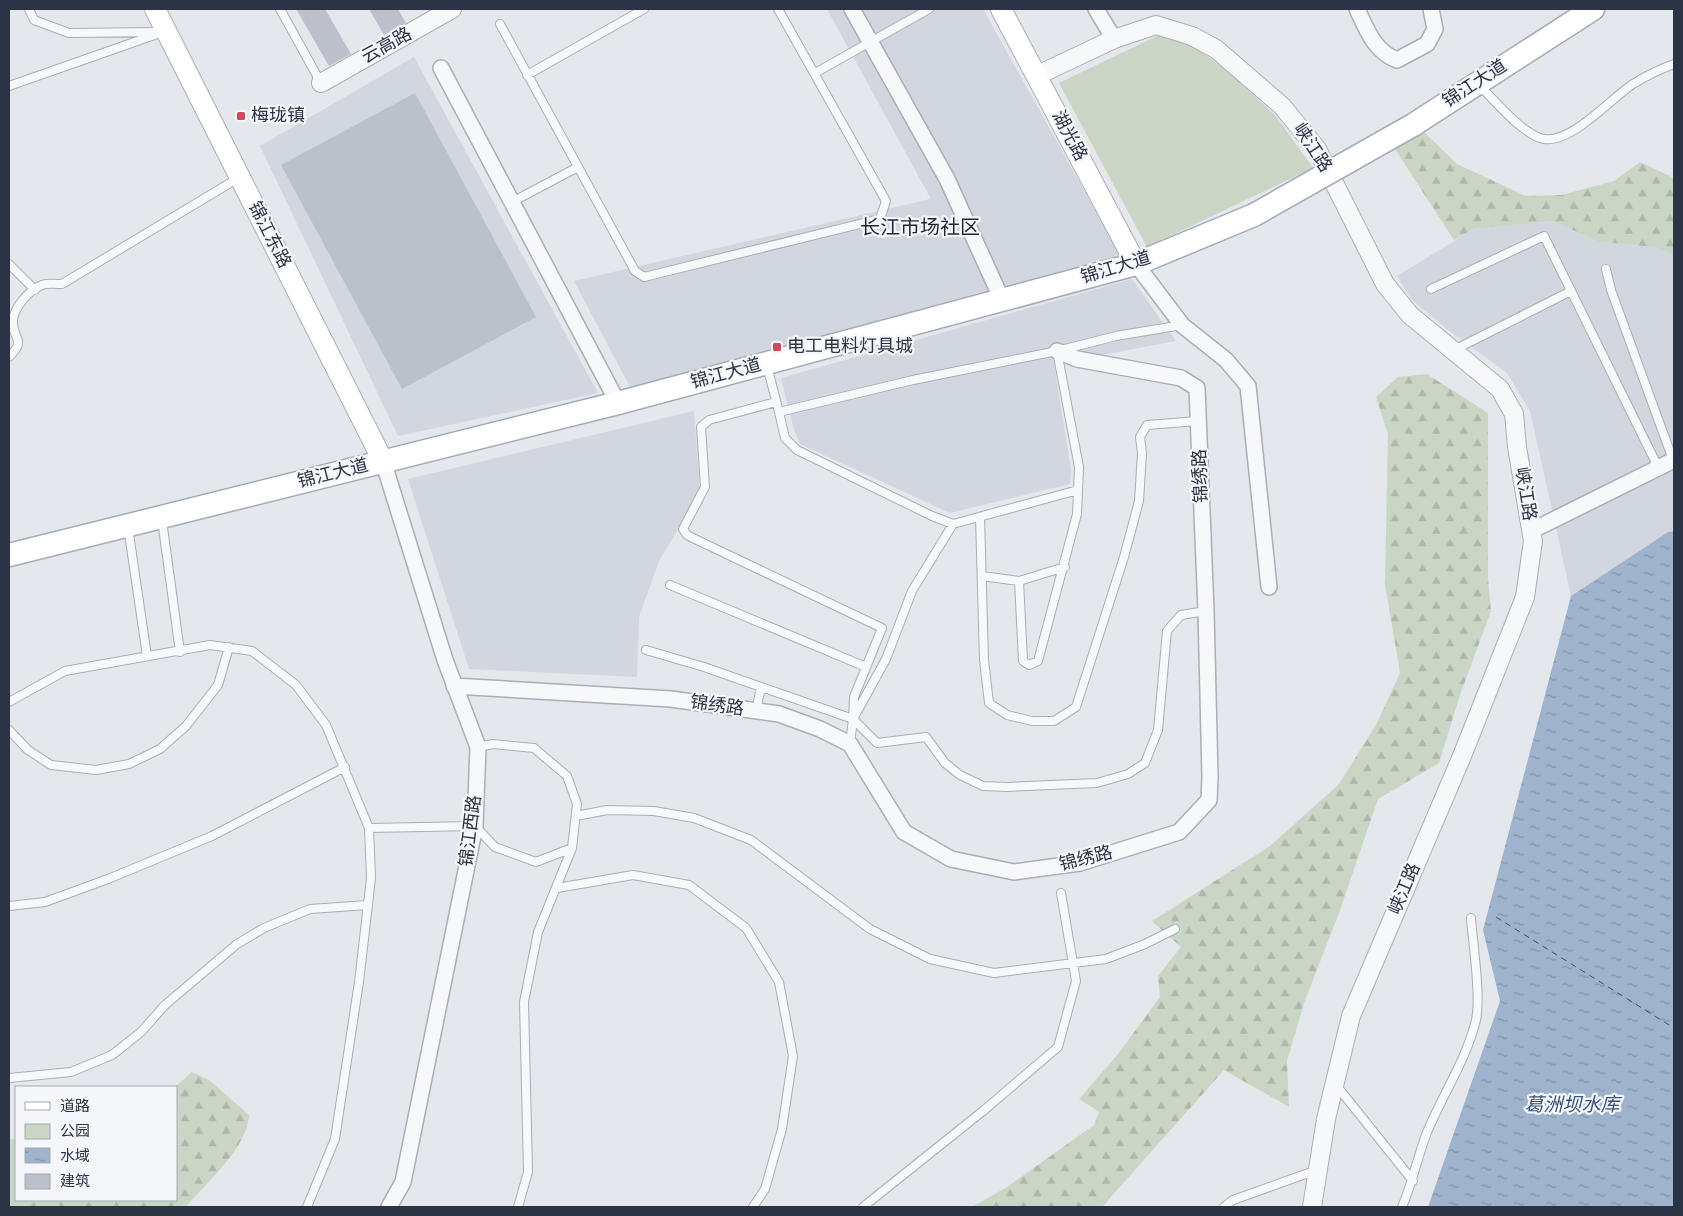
<svg xmlns="http://www.w3.org/2000/svg" width="1683" height="1216" viewBox="0 0 1683 1216" font-family="'Alegreya Sans','Noto Sans SC',sans-serif">
	<defs>
		<pattern id="forest-firs" width="22" height="20" patternUnits="userSpaceOnUse" patternTransform="scale(1.25)"><rect width="22" height="20" fill="#c9d6c5"/><path d="M5 1l3.5 6h-7zM16 11l3.5 6h-7z" fill="#adb8ab"/></pattern>
		<pattern id="water-ripples" width="26" height="14" patternUnits="userSpaceOnUse" patternTransform="scale(1.25)"><rect width="26" height="14" fill="#9fb4cc"/><path d="M2 4q2-2 4 0t4 0M15 11q2-2 4 0t4 0" fill="none" stroke="#8293a7"/></pattern>
	</defs>
	<rect width="100%" height="100%" fill="#e4e7ec"/>
	<path fill="#d2d6de" d="M827,9h156l138,248 -143,41 -348,89 -56,-106 357,-82z
		M414,57l184,336 -200,43 -138,-290z
		M1553,221l46,21 57,5 18,9v275l-6,1 -97,64 -41,-185 -23,-38 -59,-43 -37,-31 -14,-23 77,-47z
		M1132,279l44,62 -122,23 17,106 -1,14 -120,29 -150,-69 -6,-14 -13,-52z
		M694,411l6,82 -41,68 -20,56 -2,60 -168,-8 -61,-190z"/>
	<path fill="url(#forest-firs)" d="M1423,131l34,33 69,32 36,-1 52,-14 26,-19 34,16v78l-18,-9 -57,-5 -46,-21 -79,8 -20,11 -61,-94z
		M1427,374l61,39v166l3,32 -31,84 -21,68 -61,36 -39,114 -35,90 -17,58 2,46 -65,-37 -122,137h-130l35,-20 87,-62 5,-13 -20,-13 39,-45 42,-57 -2,-21 23,-29 -29,-26 118,-75 69,-62 37,-59 24,-52 -15,-89 3,-150 -12,-37 22,-20z
		M192,1072l17,8 40,35c-1,32 -43,68 -63,92h-177v-69l7,2v60h160l-1,-113z"/>
	<path fill="#c9d6c5" d="M1161,34l31,11 34,25 49,45 38,53 -166,79 -88,-164z"/>
	<path fill="url(#water-ripples)" d="M1674,531v676h-246l72,-206 -17,-71 88,-334 97,-64z"/>
	<g fill="none" stroke-linecap="round" stroke-linejoin="round">
		<path stroke="#34527a" stroke-width="1" stroke-dasharray="6 5" stroke-linecap="butt" d="M1496,917l178,111"/>
	</g>
	<path fill="#bbc0ca" d="M296,9h29l26,45 -22,12z
		M369,9h29l8,14 -22,12z
		M415,93l121,224 -134,72 -121,-224z"/>
	<g fill="none" stroke-linecap="round" stroke-linejoin="round">
		<defs>
			<path id="service" d="M29,9l5,11 35,13 90,-1
				M280,9l41,74
				M500,24l135,247 9,6 236,-58 6,-18 -108,-192
				M815,73l114,-64
				M527,75l117,-66
				M9,86l157,-55
				M1480,86c16,16 39,44 60,52 28,10 71,-40 93,-54 13,-8 27,-15 41,-20
				M512,202l66,-35
				M9,264l26,26
				M1606,269l5,21 62,170
				M1431,289l113,-53 114,231
				M1454,350l117,-59
				M9,357c18,-18 4,-17 4,-34 -1,-14 16,-33 29,-38 6,-2 14,-1 20,-1l178,-107
				M767,366l12,46 134,-32 144,-29 59,-15 66,-11
				M776,402l-67,18 -8,7 4,60 -22,42 4,6 10,5 185,88 -28,69 -1,22
				M779,412l6,26 12,12 135,66 21,8 125,-34
				M980,517l4,143 5,43 18,12 25,6h22l22,-14 48,-150 15,-56 3,-48 -2,-16 7,-12 51,-4
				M162,520l18,132
				M128,527l19,129
				M982,576l37,5 46,-14
				M1019,581l4,80 6,4 9,-4 39,-147 2,-47 -22,-116
				M670,585l196,82
				M646,650l58,17 149,52 24,24 49,-6 19,26 15,12 23,11 24,1 90,-4 31,-9 17,-11 13,-33 9,-99 14,-16 25,-4
				M9,702l56,-31 145,-26 42,6 44,34 30,40 43,103 2,50 -12,104 -24,157 -28,68
				M756,711l5,-24
				M9,730l19,20 23,15 45,5 33,-6 31,-15 26,-23 32,-41 11,-38
				M850,744l3,-25 33,-60 26,-68 41,-67
				M478,747l15,-3 41,4 33,28 10,28 -5,44 -34,84 -14,70 4,170 -10,35
				M576,816l31,-6 47,1 40,7 57,22 119,89 60,30 64,14 112,-14 39,-15 30,-15
				M369,828l106,-2 20,21 41,15 36,-14
				M557,888l76,-13 56,10 57,43 33,54 14,74 -11,73 -17,60 -12,18
				M9,906l36,-4 63,-23 104,-43 133,-69
				M9,1078l62,-6 41,-17 29,-23 24,-27 72,-61 27,-16 46,-19 58,-4
				M1336,1085l77,96
				M863,1207l120,-96 75,-64 18,-66 -15,-88
				M1224,1207l9,-7 84,-30
				M1402,1207c10,-23 15,-48 24,-72 15,-38 40,-74 50,-115 5,-25 -3,-75 -5,-102"/>
			<path id="minor" d="M852,9l95,170 55,121
				M1096,9l18,30
				M1357,9c10,21 17,42 40,51l30,-16 8,-15 -4,-20
				M441,68l177,335
				M1136,264l46,61 44,35 22,26 21,201
				M383,461l62,199 33,87 -3,79 -72,356 -14,25
				M1531,531l143,-71
				M454,686l217,13 108,15 41,15 30,15 54,88 47,27 63,13 66,-9 99,-31 30,-32 1,-23 -4,-166 -9,-223 -16,-10 -104,-19 -20,-8"/>
			<path id="tertiary" d="M1038,75l76,-36 42,-14 36,11 24,13 66,57 35,43 68,135 25,31 90,74 14,25 3,33 16,94 -8,56 -63,159 -111,260 -25,103 -14,88
				M321,83l131,-74"/>
			<path id="secondary" d="M155,9l228,452
				M1001,9l135,255"/>
			<path id="primary" d="M1413,125l180,-116
				M9,555l609,-152 518,-139 118,-49"/>
		</defs>
		<use href="#service" stroke="#a9aeb7" stroke-width="10"/>
		<use href="#minor" stroke="#a9aeb7" stroke-width="18"/>
		<use href="#tertiary" stroke="#a9aeb7" stroke-width="20"/>
		<use href="#secondary" stroke="#a9aeb7" stroke-width="22"/>
		<use href="#primary" stroke="#a3abb8" stroke-width="25"/>
		<use href="#service" stroke="#f7f8fa" stroke-width="8"/>
		<use href="#minor" stroke="#f7f8fa" stroke-width="15"/>
		<use href="#tertiary" stroke="#f7f8fa" stroke-width="18"/>
		<use href="#secondary" stroke="#fff" stroke-width="20"/>
		<use href="#primary" stroke="#fff" stroke-width="22"/>
		<defs>
			<path id="primary-bridge" d="M1254,215l159,-90"/>
		</defs>
		<use href="#primary-bridge" stroke="#a3abb8" stroke-width="25" stroke-linecap="butt"/>
		<use href="#primary-bridge" stroke="#fff" stroke-width="22"/>
	</g>
	<g fill="#d1495b" stroke="#f4f6f9" stroke-width="2">
		<rect x="236" y="111" width="10" height="10" rx="2.5"/>
		<rect x="772" y="342" width="10" height="10" rx="2.5"/>
	</g>
	<g text-anchor="middle" dominant-baseline="central" stroke-width="4.5" stroke-linejoin="round" paint-order="stroke">
		<g font-size="18" fill="#2b3445" stroke="#f4f6f9">
			<text transform="translate(387 46) rotate(-29)">云高路</text>
			<text transform="translate(1475 84) rotate(-33)">锦江大道</text>
			<text transform="translate(1069 136) rotate(62)">湖光路</text>
			<text transform="translate(1312 148) rotate(57)">峡江路</text>
			<text transform="translate(269 235) rotate(63)">锦江东路</text>
			<text transform="translate(1116 268) rotate(-17)">锦江大道</text>
			<text transform="translate(726 374) rotate(-15)">锦江大道</text>
			<text transform="translate(333 474) rotate(-14)">锦江大道</text>
			<text transform="translate(1201 476) rotate(-92)">锦绣路</text>
			<text transform="translate(1525 494) rotate(81)">峡江路</text>
			<text transform="translate(717 706) rotate(8)">锦绣路</text>
			<text transform="translate(471 831) rotate(-83)">锦江西路</text>
			<text transform="translate(1086 859) rotate(-14)">锦绣路</text>
			<text transform="translate(1405 889) rotate(-67)">峡江路</text>
		</g>
		<g font-size="18" fill="#2b3445" stroke="#f4f6f9" text-anchor="start">
			<text x="251" y="116">梅珑镇</text>
			<text x="787" y="347">电工电料灯具城</text>
		</g>
		<g font-size="19" font-style="italic" fill="#34527a" stroke="#f4f6f9">
			<text x="1572" y="1105">葛洲坝水库</text>
		</g>
		<g font-size="20" fill="#1d2536" stroke="#f4f6f9">
			<text x="920" y="228">长江市场社区</text>
		</g>
	</g>
	<rect width="1683" height="1216" fill="none" stroke="#2b3445" stroke-width="20"/>
	<rect x="15" y="1086" width="162" height="115" fill="#f4f6f9" stroke="#a4a8b1"/>
	<rect x="25" y="1102" width="25" height="8" fill="#ffffff" stroke="#a4a8b1"/>
	<text x="60" y="1111" font-size="15" fill="#2b3445">道路</text>
	<rect x="25" y="1124" width="25" height="15" fill="#c9d6c5" stroke="#a4a8b1"/>
	<text x="60" y="1136" font-size="15" fill="#2b3445">公园</text>
	<rect x="25" y="1148" width="25" height="15" fill="url(#water-ripples)" stroke="#a4a8b1"/>
	<text x="60" y="1161" font-size="15" fill="#2b3445">水域</text>
	<rect x="25" y="1174" width="25" height="15" fill="#bbc0ca" stroke="#a4a8b1"/>
	<text x="60" y="1186" font-size="15" fill="#2b3445">建筑</text>
</svg>
